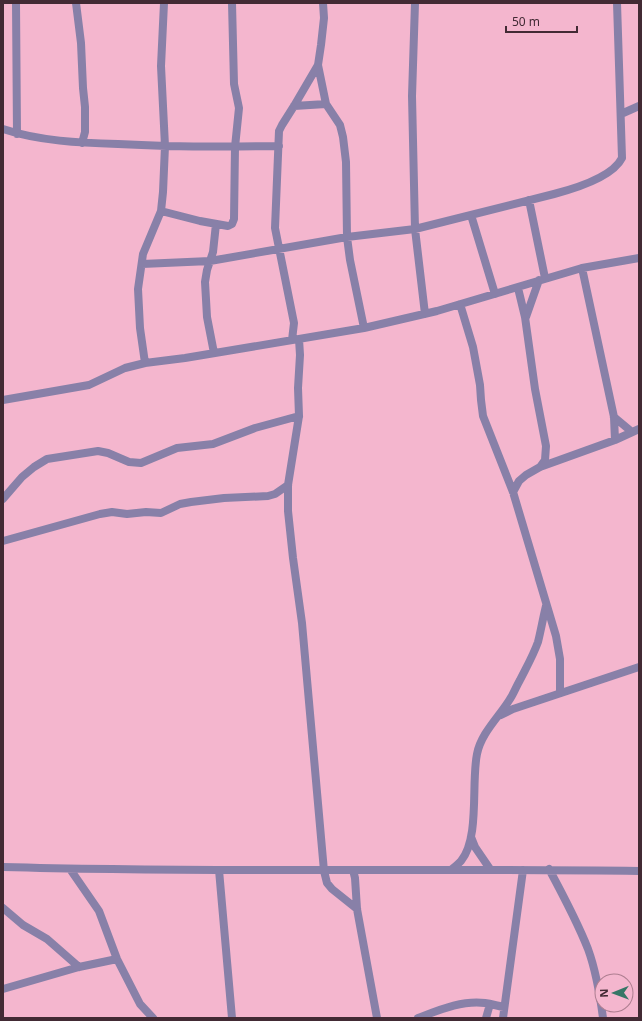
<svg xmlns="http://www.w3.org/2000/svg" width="642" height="1021" viewBox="0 0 642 1021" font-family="'Noto Sans',sans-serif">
	<rect width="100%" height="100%" fill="#f4b6ce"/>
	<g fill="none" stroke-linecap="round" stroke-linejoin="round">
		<path stroke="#8880a8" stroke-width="8" d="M16,3l1,131
			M76,3l5,40 2,45 2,19v25l-3,11
			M415,3l-3,93 3,133 10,85
			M318,65l8,39 14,21 3,12 3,25 1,75 3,23 14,68
			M294,106l32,-2
			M621,114l18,-8
			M3,129c36,12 77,14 115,15 53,3 107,3 161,2
			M529,200l16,78
			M161,211l39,10 28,5 4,-2 2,-5 1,-72 4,-39 -5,-24 -2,-81
			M471,215l24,79
			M142,264l68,-3 137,-24 68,-8 139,-35c19,-5 58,-16 68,-36l-5,-155
			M582,268l32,149 1,23
			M518,288l7,29 10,72 11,57 -1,14 -5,7
			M460,304l13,43 7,38 1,15 2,16 30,76 43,144 4,23v34
			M526,317l13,-37
			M299,339l1,16 -2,33 1,28 -11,69v26l5,47 9,65 22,248 3,12 5,6 25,20
			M292,340l2,-17 -19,-95 4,-97 3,-6 12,-19 24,-41 3,-20 3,-27 -1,-15
			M214,353l-7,-36 -2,-35 2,-12 6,-18 3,-28
			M145,363l-5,-35 -2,-39 5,-35 18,-43 2,-19 2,-46 -4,-80 3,-63
			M3,400l86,-15 36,-17 20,-5 40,-5 179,-30 73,-17 145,-43 57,-10
			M614,417l18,15
			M513,492l6,-11 7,-6 14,-8 75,-27 24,-11
			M3,499l19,-22 12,-10 13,-8 51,-8 10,2 21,9 12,1 36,-15 36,-4 42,-16 44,-12
			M3,541l97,-27 12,-2 15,2 19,-2 15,1 19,-9 11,-2 33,-4 44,-2 7,-2 13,-9
			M501,715l12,-6 126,-42
			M471,837l4,10 15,22
			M3,867c212,6 424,1 636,4
			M70,869l29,42 18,48 23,45 13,14
			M452,869c3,-2 6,-5 9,-8 19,-23 10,-78 16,-107 4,-21 22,-37 33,-55 4,-6 6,-12 10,-19 6,-12 13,-24 18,-38 3,-12 5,-24 8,-36
			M549,869c14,26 28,52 39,80 8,22 12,46 15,69
			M219,870l13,148
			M353,870l2,8 2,31 20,109
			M3,908l20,17 24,14 32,28
			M3,989l76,-22 38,-8
			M418,1018c21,-8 44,-18 67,-15 7,1 13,3 19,4
			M486,1018l4,-14
			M503,1018l20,-148"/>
	</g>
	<rect width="642" height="1021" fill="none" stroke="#422a34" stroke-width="8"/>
	<g transform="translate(614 993) rotate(269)"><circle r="19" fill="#f4b6ce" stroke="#ad7e90"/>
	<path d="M0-3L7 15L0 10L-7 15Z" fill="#367666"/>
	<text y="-6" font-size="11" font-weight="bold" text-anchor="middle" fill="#422a34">N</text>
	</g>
	<path d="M506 26v6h71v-6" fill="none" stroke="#422a34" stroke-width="2"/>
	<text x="512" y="26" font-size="12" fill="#422a34" stroke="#f4b6ce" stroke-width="3" paint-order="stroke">50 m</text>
</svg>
